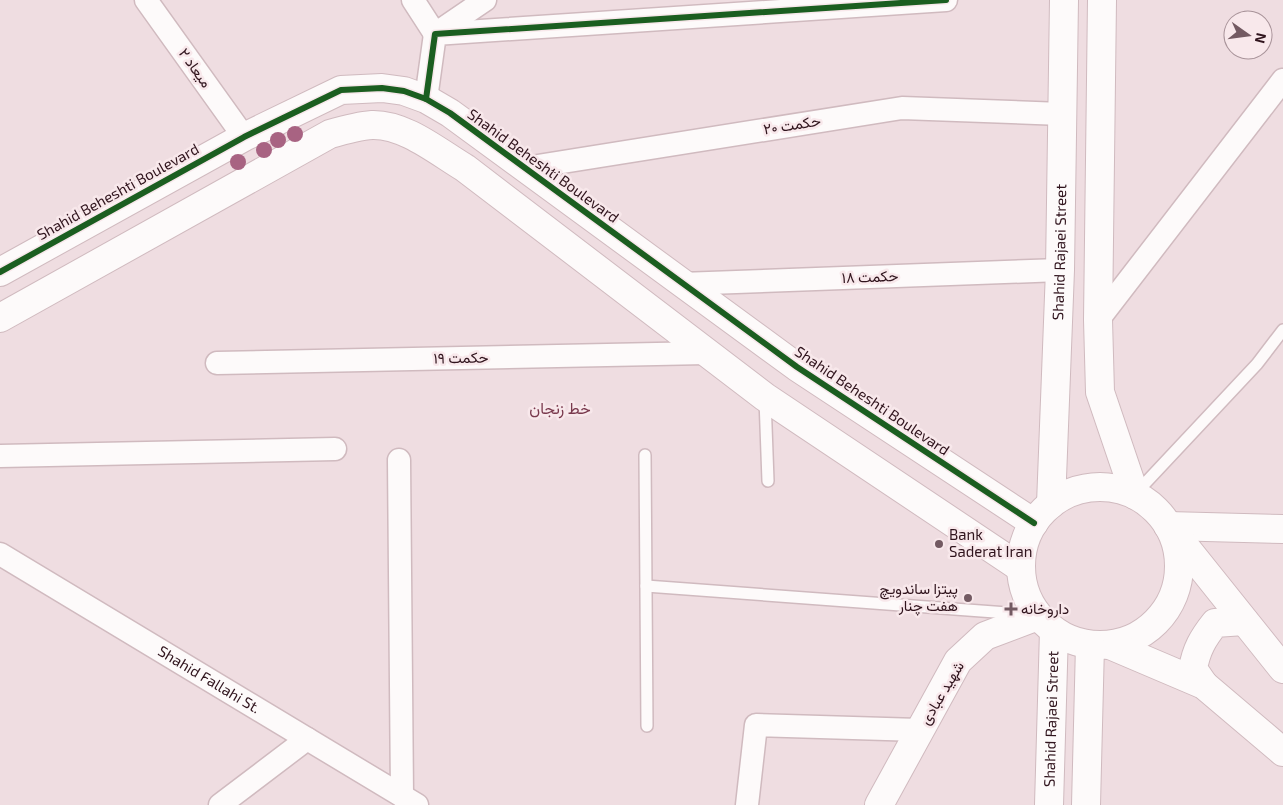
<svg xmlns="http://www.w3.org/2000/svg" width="1283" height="805" font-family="'Exo 2',Vazirmatn,sans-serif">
<rect width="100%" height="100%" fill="#efdde1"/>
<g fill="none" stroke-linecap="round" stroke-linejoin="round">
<defs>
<g id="lane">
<polyline points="765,399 768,481"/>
<polyline points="645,455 647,726"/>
<polyline points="1136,493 1257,364 1283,330"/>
<polyline points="646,586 1021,614"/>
</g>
<g id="street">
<polyline points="146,0 244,137"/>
<polyline points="413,0 435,34 485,0"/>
<polyline points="426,99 435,34 946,0"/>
<polyline points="525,168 902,108 1062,114"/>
<polyline points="681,284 1060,270"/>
<polyline points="1098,320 1283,80"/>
<polyline points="217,363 706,353"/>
<polyline points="0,456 335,449"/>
<polyline points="399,460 402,796"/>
<path id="s1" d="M0,554L417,805"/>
<polyline points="220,805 307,739"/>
<polyline points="747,805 756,725 919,730"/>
</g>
<g id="secondary">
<polyline points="1102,0 1098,320 1100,392 1135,495"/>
<polyline points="0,272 244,137 341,90 382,88 404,91 426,99 450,113 797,367 1034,523"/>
<path d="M0,318L330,134C344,130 358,126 372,125C405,124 438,152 465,168L765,397L1021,568"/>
<circle cx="1100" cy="566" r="79"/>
<path id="s2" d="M1051,504L1060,270L1064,0"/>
<polyline points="1168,526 1283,529"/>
<polyline points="1175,534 1283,669"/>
<polyline points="1110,645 1204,685 1283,752"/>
<path d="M1204,685L1193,669C1196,650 1203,638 1215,623L1244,621"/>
<polyline points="879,805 958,661 985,636 1038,616"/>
<path id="s3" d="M1049,805L1054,631"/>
<polyline points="1086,805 1090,645"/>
</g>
</defs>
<use href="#lane" stroke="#d0babf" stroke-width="14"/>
<use href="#street" stroke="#d0babf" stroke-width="25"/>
<use href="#secondary" stroke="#d0babf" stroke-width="30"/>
<use href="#lane" stroke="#fdfafa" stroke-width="11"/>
<use href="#street" stroke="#fdfafa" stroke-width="22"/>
<use href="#secondary" stroke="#fdfafa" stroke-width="28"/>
<defs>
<g id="cycleway">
<polyline points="426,99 435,34 946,0"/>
<polyline points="0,272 244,137 341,90 382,88 404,91 426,99 450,113 797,367 1034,523"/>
</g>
</defs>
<use href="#cycleway" stroke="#f8e8eb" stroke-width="9"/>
<use href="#cycleway" stroke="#1b5e20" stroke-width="6"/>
</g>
<g fill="#a86382">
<circle cx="295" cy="134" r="8"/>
<circle cx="278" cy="140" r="8"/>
<circle cx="264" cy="150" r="8"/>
<circle cx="238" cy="162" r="8"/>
</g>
<g fill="#735a62" stroke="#f8e8eb" stroke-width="2">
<circle cx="939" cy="544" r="5"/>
<circle cx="968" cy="598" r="5"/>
<path d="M1008.5 601.5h5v5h5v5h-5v5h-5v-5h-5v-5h5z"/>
</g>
<g text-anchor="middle" stroke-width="5" stroke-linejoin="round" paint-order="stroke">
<g font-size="15" fill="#30141d" stroke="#f8e8eb">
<text transform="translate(195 68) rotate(54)" y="5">میعاد ۲</text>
<text transform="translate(792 125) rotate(-9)" y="5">حکمت ۲۰</text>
<text transform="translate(543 166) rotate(36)" y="5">Shahid Beheshti Boulevard</text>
<text transform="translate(118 192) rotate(-29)" y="5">Shahid Beheshti Boulevard</text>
<text dy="5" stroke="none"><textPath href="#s2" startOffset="252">Shahid Rajaei Street</textPath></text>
<text transform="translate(870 277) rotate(-2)" y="5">حکمت ۱۸</text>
<text transform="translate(461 358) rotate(-1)" y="5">حکمت ۱۹</text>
<text transform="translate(872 401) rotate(34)" y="5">Shahid Beheshti Boulevard</text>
<text dy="5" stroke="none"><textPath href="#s1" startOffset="244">Shahid Fallahi St.</textPath></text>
<text transform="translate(942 693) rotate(-59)" y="5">شهید عبادی</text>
<text dy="5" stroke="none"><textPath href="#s3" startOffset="86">Shahid Rajaei Street</textPath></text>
</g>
<g font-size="15" fill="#30141d" stroke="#f8e8eb" text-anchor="start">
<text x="949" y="540">Bank<tspan x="949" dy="17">Saderat Iran</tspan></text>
<text x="958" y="594" text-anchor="end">پیتزا ساندویچ<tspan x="958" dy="17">هفت چنار</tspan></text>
<text x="1021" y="614">داروخانه</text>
</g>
<g font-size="16" fill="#79394d" stroke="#f8e8eb">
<text x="560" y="414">خط زنجان</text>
</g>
</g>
<g transform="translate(1248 35) rotate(104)"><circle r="24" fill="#f8e8eb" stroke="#a89399"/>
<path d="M0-4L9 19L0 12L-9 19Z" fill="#735a62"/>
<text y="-8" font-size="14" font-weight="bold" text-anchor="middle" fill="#30141d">N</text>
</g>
</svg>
